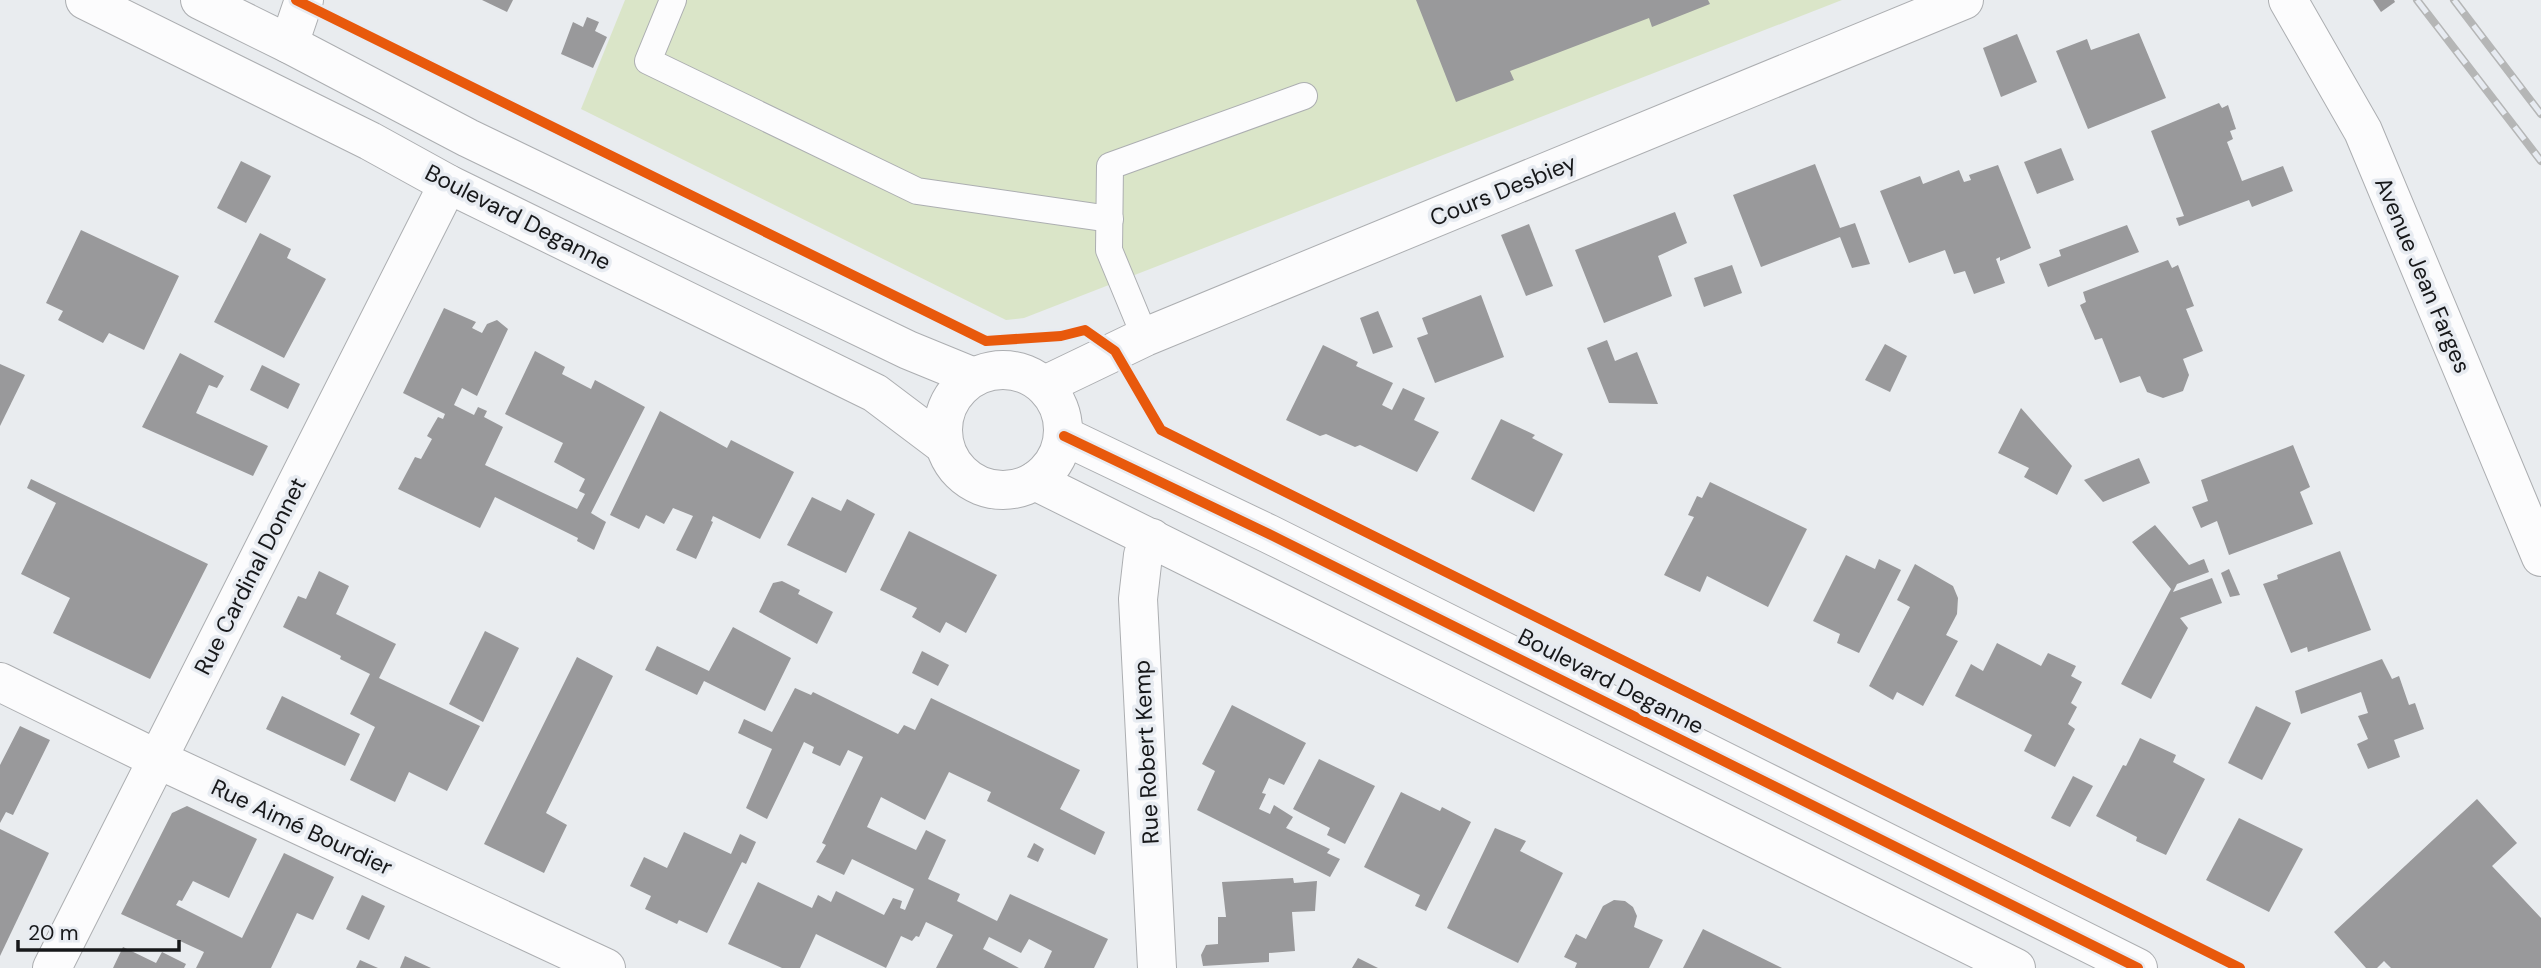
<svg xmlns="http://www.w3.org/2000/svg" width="2541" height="968" font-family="'DM Sans',sans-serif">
<rect width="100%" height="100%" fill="#e9ecef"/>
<polygon fill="#dae5c8" points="625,0 1842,0 1024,318 1006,320 581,109"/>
<g fill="#99999b">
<polygon points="482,0 513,0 507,12"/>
<polygon points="1416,0 1708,0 1710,4 1652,27 1649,18 1510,71 1514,80 1456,102"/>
<polygon points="2373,0 2394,0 2395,2 2381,12"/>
<polygon points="587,17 599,22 595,31 607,37 593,68 561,54 573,22 583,27"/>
<polygon points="2139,33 2166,98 2088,129 2056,51 2087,39 2091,50"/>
<polygon points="2017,34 2037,82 2001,97 1983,48"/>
<polygon points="2219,103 2222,108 2228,105 2236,129 2230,131 2233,139 2227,142 2242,181 2283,166 2293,191 2252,207 2249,200 2179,226 2176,218 2184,216 2151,131"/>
<polygon points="2061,148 2074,180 2037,194 2024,162"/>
<polygon points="241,161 271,176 246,223 217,208"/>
<polygon points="1815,164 1840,228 1855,223 1870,264 1852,268 1840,237 1761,267 1733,195"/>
<polygon points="1998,165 2031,248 2000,261 2000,257 1996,259 2005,283 1974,294 1965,271 1954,274 1945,250 1909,263 1880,191 1920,176 1923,184 1959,170 1964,182 1971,180 1969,175"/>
<polygon points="1675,212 1687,243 1658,256 1672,296 1604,323 1575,250"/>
<polygon points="1529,224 1553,286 1526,296 1501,235"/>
<polygon points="2127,225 2139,252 2048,287 2039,264 2061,256 2059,250"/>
<polygon points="81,230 179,276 144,350 109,333 103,343 58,320 63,311 46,303"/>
<polygon points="260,233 291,249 287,258 326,279 284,358 214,322"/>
<polygon points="2168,260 2172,268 2178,265 2194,306 2186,309 2203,351 2183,359 2189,375 2183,391 2163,398 2147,392 2140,376 2120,383 2102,338 2095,340 2080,305 2086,302 2083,292"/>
<polygon points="1732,265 1742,293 1704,307 1694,278"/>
<polygon points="1481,295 1504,357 1435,383 1417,338 1428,334 1422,318"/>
<polygon points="444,308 476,322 472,328 482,333 487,324 497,320 508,329 477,396 462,388 454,405 474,415 478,407 487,411 484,417 503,427 485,465 539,491 577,509 585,494 579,491 585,479 554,462 563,443 505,414 535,351 565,367 562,374 591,389 595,380 645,407 591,513 606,522 594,550 577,541 578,538 495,497 480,528 398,489 415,457 421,459 432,439 427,436 438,417 443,419 445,414 403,393"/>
<polygon points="1378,311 1393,347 1373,354 1360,318"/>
<polygon points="1607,340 1615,361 1637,352 1658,404 1609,403 1587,348"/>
<polygon points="1885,344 1907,356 1890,392 1865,380"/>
<polygon points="1323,345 1358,362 1356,366 1393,383 1382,405 1392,410 1403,388 1425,398 1414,420 1439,432 1417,472 1360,445 1355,447 1326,434 1320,436 1286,420"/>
<polygon points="180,353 224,376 217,388 209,385 196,413 268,446 253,476 142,427"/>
<polygon points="0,364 25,375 0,426"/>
<polygon points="262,365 300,384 288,409 250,390"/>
<polygon points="2021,408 2072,466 2057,495 2024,477 2029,468 1998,453"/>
<polygon points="660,411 727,448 731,440 794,472 760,539 713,516 711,521 713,522 696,559 676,550 693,516 673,508 664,524 646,515 639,529 610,515"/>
<polygon points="1501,419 1535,435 1532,438 1563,454 1534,512 1471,479"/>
<polygon points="2293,445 2310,487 2300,492 2313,524 2229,555 2217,521 2201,528 2192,507 2208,501 2201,480"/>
<polygon points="2139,458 2150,483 2103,502 2084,480"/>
<polygon points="31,479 208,564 150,679 53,633 70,598 21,574 56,503 27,488"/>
<polygon points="1710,482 1807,529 1768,607 1707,576 1700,592 1664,575 1694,517 1688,515 1697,496 1702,498"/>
<polygon points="812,497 841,511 847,499 875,514 846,573 787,545"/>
<polygon points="2155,525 2189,565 2204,559 2209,572 2177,584 2173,592 2212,578 2222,603 2180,618 2188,628 2151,699 2121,684 2171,589 2132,542"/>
<polygon points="909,531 997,575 966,633 946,622 940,633 912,617 917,608 880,590"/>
<polygon points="2340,551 2371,630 2308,652 2307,647 2291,653 2263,584 2278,579 2277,575"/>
<polygon points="1846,555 1875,569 1879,559 1901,570 1859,653 1837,643 1840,634 1813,621"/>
<polygon points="1915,564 1953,586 1958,598 1957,614 1946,635 1958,641 1923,706 1897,692 1893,700 1869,686 1910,607 1897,600"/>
<polygon points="2229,569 2240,595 2230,597 2221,573"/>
<polygon points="319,571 349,586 336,614 396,644 379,678 480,726 447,791 409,772 395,802 350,780 375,727 350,714 370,674 340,659 341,656 283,627 298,596 306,599"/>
<polygon points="782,581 800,590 798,594 833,612 817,644 759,612 773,583"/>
<polygon points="733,627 791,658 765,711 704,681 697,695 645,670 657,646 709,671"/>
<polygon points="485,631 519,648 483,722 449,704"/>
<polygon points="1997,643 2041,666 2048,653 2076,666 2071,676 2082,682 2071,703 2077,707 2068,724 2075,729 2055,767 2024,751 2032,735 1955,696 1971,664 1983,671"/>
<polygon points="922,651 949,665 938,686 912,673"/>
<polygon points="577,657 613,676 546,813 567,825 544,873 484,844"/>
<polygon points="2382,659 2392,679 2399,676 2409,705 2415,703 2424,729 2394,740 2400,757 2368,769 2357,744 2368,739 2358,716 2368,713 2361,692 2301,714 2295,691"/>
<polygon points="795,688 811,695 813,692 898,734 904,725 915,730 931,698 1080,770 1060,809 1105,832 1095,855 987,801 991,792 949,772 925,820 881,797 867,827 916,850 926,830 946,840 928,879 960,894 957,901 997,921 1010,894 1108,939 1094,968 1044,968 1052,951 1029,939 1021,953 989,937 983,949 1019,968 936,968 953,935 926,922 919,937 916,936 912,941 901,936 886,968 816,934 800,968 782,968 728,944 758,882 812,908 818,895 831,902 836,891 884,915 893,898 902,901 900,908 905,910 914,889 852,859 844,875 816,862 826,845 822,843 863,757 848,750 840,766 812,753 814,747 804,742 767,819 746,808 772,749 738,733 744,719 772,732"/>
<polygon points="282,696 360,734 345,766 266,729"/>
<polygon points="1232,705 1306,743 1284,785 1269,778 1262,793 1266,794 1259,809 1270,814 1274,805 1293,817 1286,828 1330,849 1327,853 1340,859 1330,877 1197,810 1215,771 1202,764"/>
<polygon points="2256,706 2291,723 2262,780 2228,763"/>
<polygon points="20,726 50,740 13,815 6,812 0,823 0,765"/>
<polygon points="2140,738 2176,755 2173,762 2205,779 2166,855 2136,841 2137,837 2096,816 2123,765 2126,766"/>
<polygon points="1319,759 1375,786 1345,844 1327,835 1330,828 1293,809"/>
<polygon points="2073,776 2093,786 2070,827 2051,818"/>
<polygon points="1401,792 1440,811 1442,807 1471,822 1426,911 1415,906 1420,895 1364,867"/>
<polygon points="2477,799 2517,843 2492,866 2541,918 2541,968 2391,968 2384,961 2377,968 2366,968 2334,932"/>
<polygon points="187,806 257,839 229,898 193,881 182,901 179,900 176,905 242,938 284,853 334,877 313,920 297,913 271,968 196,968 204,952 121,914 172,813"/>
<polygon points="2239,818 2303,849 2269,912 2206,880"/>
<polygon points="1495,828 1526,841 1520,851 1563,873 1518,963 1447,928"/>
<polygon points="0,829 49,853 0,956"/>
<polygon points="684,832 731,854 740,834 756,842 746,864 742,862 707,933 679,920 677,924 645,909 651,896 630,886 644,857 667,868"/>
<polygon points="1034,843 1044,849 1038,862 1027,857"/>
<polygon points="1293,878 1294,883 1317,881 1315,911 1292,912 1295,951 1269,953 1269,962 1203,966 1201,955 1206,945 1218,944 1218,917 1226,917 1222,882"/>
<polygon points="362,895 385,906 369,940 346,929"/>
<polygon points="1614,900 1625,901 1633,907 1637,916 1634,927 1663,940 1649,968 1575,968 1577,963 1564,957 1576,934 1586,939 1603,906"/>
<polygon points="1703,929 1782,968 1683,968"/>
<polygon points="123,947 156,963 162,952 186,964 184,968 113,968"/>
<polygon points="405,956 431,968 400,968"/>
<polygon points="1358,958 1378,968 1352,968"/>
<polygon points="360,960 378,968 356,968"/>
</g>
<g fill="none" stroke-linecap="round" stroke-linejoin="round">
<defs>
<g id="service">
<polyline points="673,0 648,61 917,191 1110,219"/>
<polyline points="1145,337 1109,250 1110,166 1304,96"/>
</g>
<g id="minor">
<polyline points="289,44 304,0"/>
<polyline points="1152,538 1143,555 1138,599 1157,968"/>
<polyline points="0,682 157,759 606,968"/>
<polyline points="52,968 448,184"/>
</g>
<g id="tertiary">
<polyline points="85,0 370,141 448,184 875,393 944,445"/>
<polyline points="200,0 289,44 468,138 908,350 974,377"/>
<circle cx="1003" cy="430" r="60"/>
<polyline points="1045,385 1145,337 1964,0"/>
<polyline points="1064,436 1269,534 2138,968"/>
<polyline points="1035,481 2016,968"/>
</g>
<polyline id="primary" points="2288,0 2363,131 2541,557"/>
</defs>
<use href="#service" stroke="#acaeb1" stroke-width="28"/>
<use href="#minor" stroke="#acaeb1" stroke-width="40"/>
<use href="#tertiary" stroke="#acaeb1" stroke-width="40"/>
<use href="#primary" stroke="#acaeb1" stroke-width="40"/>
<use href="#service" stroke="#fcfcfd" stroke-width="26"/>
<use href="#minor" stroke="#fcfcfd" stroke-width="38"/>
<use href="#tertiary" stroke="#fcfcfd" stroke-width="38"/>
<use href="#primary" stroke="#fcfcfd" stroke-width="38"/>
<defs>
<g id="rail">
<polyline points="2417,0 2541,161"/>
<polyline points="2454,0 2541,114"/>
</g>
</defs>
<use href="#rail" stroke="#b5b6b6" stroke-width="8"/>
<use href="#rail" stroke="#e7ebf1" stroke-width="5" stroke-dasharray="16" stroke-linecap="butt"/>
<defs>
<g id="cycleway">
<polyline points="296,0 986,341 1061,336 1085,330 1115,351 1161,430 2240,968"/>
<polyline points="1064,436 1269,534 2138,968"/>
</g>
</defs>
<use href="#cycleway" stroke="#e7ebf1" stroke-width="15"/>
<use href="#cycleway" stroke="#e8590c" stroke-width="10"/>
</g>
<g text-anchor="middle" stroke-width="7" stroke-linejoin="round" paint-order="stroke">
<g font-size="23" fill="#17181a" stroke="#e7ebf1">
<text transform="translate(1503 190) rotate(-22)" y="8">Cours Desbiey</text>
<text transform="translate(518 217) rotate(27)" y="8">Boulevard Deganne</text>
<text transform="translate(2423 275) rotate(67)" y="8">Avenue Jean Farges</text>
<text transform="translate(250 576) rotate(-63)" y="8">Rue Cardinal Donnet</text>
<text transform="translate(1611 681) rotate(27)" y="8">Boulevard Deganne</text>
<text transform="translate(1146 752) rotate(-93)" y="8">Rue Robert Kemp</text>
<text transform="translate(302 827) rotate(25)" y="8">Rue Aimé Bourdier</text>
</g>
</g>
<path d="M18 940v10h161v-10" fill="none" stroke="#17181a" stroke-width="3.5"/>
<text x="28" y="940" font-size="21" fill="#17181a" stroke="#e7ebf1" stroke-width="5" paint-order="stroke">20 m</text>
</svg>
